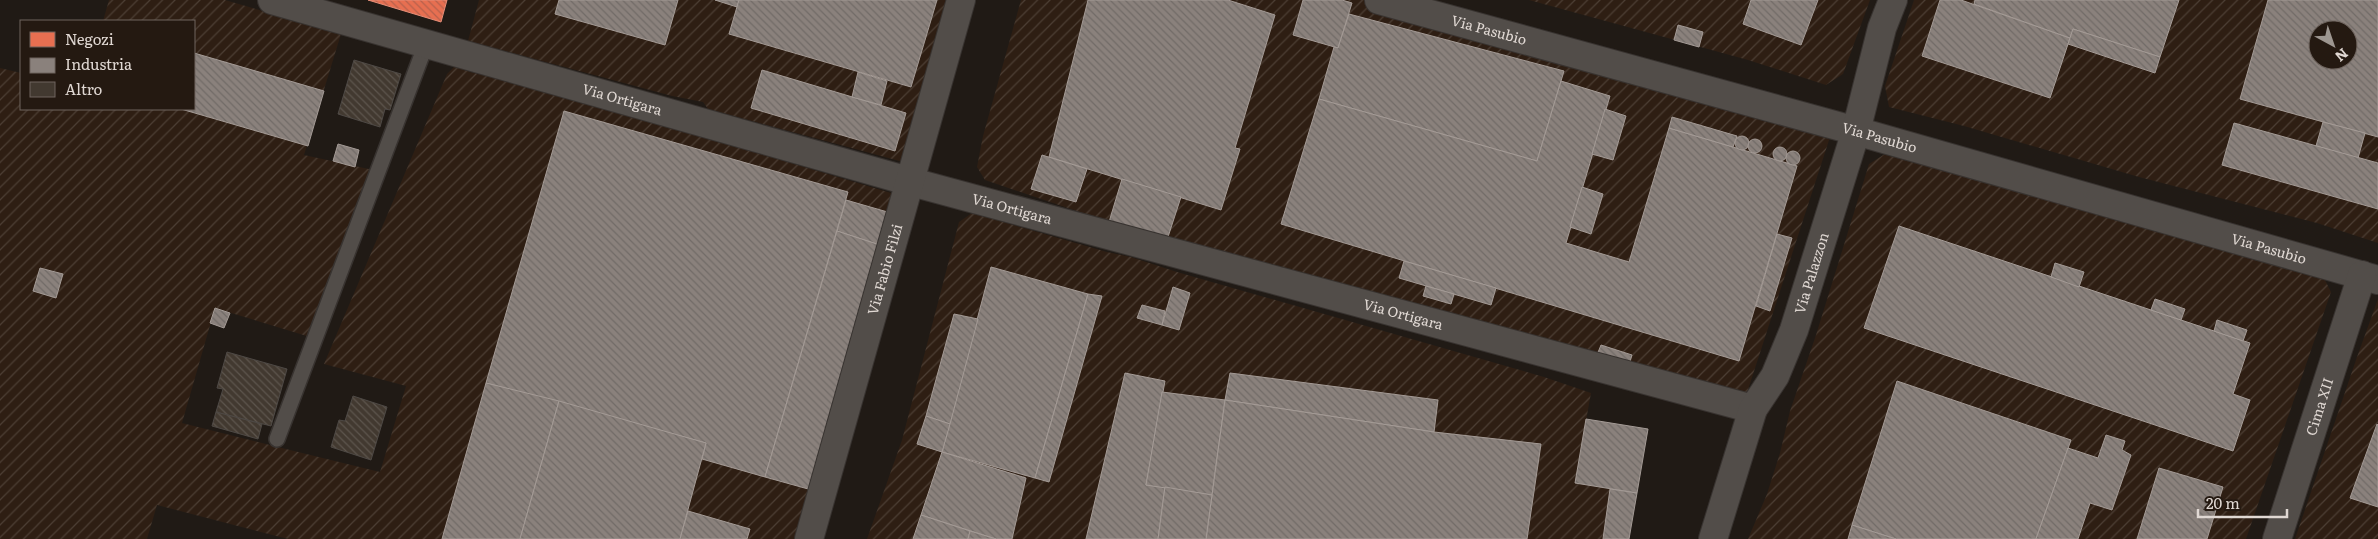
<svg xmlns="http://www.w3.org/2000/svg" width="2378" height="539" font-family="Literata,serif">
<defs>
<pattern id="industrial-furrows" width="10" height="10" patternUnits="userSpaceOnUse" patternTransform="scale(1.25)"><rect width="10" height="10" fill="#2e1e13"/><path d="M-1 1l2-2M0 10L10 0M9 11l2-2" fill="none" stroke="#4c3e34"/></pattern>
<pattern id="shops-back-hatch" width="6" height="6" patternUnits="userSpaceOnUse" patternTransform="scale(1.25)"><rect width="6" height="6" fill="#e76f51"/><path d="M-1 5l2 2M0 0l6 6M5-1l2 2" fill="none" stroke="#b6614c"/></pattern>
<pattern id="industry-back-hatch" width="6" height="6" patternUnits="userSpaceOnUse" patternTransform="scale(1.25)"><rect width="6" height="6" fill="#8a817c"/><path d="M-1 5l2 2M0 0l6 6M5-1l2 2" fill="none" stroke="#716b67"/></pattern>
<pattern id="building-back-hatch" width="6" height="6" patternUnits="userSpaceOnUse" patternTransform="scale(1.25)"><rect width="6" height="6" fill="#423930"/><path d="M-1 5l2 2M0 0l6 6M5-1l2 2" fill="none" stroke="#5d554d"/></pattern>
</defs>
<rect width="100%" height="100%" fill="#201a15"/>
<g fill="url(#industrial-furrows)" fill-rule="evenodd">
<polygon points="109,0 225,0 341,34 304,155 378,171 310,337 215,308 182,423 290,450 380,472 406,386 324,364 447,74 455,66 470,72 531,85 911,199 812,539 288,539 157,505 147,539 0,539 0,68 21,73 21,109 194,109 194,21 103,21"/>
<polygon points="479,0 975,0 958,60 918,166 708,109 703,102 672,96 468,41"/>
<polygon points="1021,0 1372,0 1832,131 1744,402 1109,222 985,180 977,167 983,136"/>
<polygon points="1529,0 1870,0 1843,74 1826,85 1748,60"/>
<path d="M1914,0H2378V243L2317,223L2139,177L1964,126L1889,107L1885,86ZM2318,30H2348V60H2318Z"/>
<polygon points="1888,152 2153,228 2325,280 2331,292 2246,539 1748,539 1767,494 1780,453 1790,411 1816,335 1869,164"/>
<polygon points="972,213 1107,252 1131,257 1177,272 1544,377 1591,393 1575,482 1610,489 1603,539 867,539 902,440 959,222"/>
<polygon points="2378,299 2378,539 2295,539 2357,357"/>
</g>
<polygon fill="url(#shops-back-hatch)" stroke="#e58e78" points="368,0 447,0 441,22"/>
<g fill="url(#industry-back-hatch)" stroke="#a49b96" fill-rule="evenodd">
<polygon points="559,0 678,0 665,45 555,14"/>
<polygon points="715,0 739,0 737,7"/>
<polygon points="739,0 937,0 911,87 729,34"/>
<polygon points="1088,0 1228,0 1275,15 1235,148 1240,149 1221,210 1049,157"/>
<polygon points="1303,0 1342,0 1352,3 1338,48 1293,35"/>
<polygon points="1751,0 1818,0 1801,45 1743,24"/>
<polygon points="1940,0 1961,0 2070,38 2050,98 1922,56"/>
<polygon points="1975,0 2179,0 2160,57 2073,29 2070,38 1974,4"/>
<path d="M2268,0H2378V137L2240,99ZM2318,30H2348V60H2318Z"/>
<polygon points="1349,14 1564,71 1537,161 1319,99 1334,47 1338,48"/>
<polygon points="1678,25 1703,32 1699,47 1674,40"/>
<polygon points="2073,29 2160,57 2155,73 2068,44"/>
<polygon points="194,53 324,91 308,146 181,109 194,109"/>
<polygon points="762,70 906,113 895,151 751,108"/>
<polygon points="858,72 887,81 881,105 852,97"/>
<polygon points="1561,81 1610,96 1566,243 1629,262 1669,128 1797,166 1739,361 1281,224 1319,99 1537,161"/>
<polygon points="1605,109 1626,116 1613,160 1592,154"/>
<polygon points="564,111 848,192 765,477 702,459 706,443 486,383"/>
<polygon points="1672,117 1737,136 1733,147 1669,128"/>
<polygon points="2323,122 2365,133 2358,158 2316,146"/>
<polygon points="2234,123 2378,163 2378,209 2222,165"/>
<circle cx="1742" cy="143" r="7"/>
<circle cx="1755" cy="146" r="7"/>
<polygon points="338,144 359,150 355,167 333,161"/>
<circle cx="1780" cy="154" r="7"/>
<circle cx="1793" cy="158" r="7"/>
<polygon points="1042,155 1087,169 1076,202 1031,189"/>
<polygon points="1122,179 1181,197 1167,240 1109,222"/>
<polygon points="1582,187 1603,194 1591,234 1570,227"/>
<polygon points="846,200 898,215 889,248 837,231"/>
<polygon points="1899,226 2250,343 2233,394 2250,400 2233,451 1864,328"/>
<polygon points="837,231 889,248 819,492 765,477"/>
<polygon points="1777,234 1792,238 1770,311 1756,306"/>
<polygon points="1404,261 1496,288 1491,305 1399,278"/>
<polygon points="2055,263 2084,272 2079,287 2051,277"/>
<polygon points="991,267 1088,294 1035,478 942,452"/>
<polygon points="40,268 63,274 56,298 33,291"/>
<polygon points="1426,286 1454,294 1451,304 1423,296"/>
<polygon points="1173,287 1190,293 1179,330 1162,325"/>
<polygon points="1088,294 1102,296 1049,482 1035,478"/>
<polygon points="2155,299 2185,309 2181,320 2151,310"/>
<polygon points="1142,305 1165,311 1162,325 1137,318"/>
<polygon points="215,308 230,313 224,328 210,323"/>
<polygon points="954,314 978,319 950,424 926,416"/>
<polygon points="2217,320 2247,330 2243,341 2214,331"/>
<polygon points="1601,345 1632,355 1629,365 1597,355"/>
<polygon points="1125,373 1165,381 1146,485 1165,487 1158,539 1086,539"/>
<polygon points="1230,373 1438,400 1434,432 1225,400"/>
<polygon points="1897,381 2071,440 2036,539 1896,539 1852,525"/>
<polygon points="486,383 559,401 520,539 442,539"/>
<polygon points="1162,392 1225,400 1212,495 1146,485"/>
<polygon points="1225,400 1434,432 1541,444 1527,539 1206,539"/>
<polygon points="559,401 706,443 680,539 520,539"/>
<polygon points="926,416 950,424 942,452 917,444"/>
<polygon points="1586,419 1648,429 1637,493 1575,483"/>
<polygon points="2377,424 2378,425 2378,507 2350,498"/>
<polygon points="2106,435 2125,441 2122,450 2131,455 2112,510 2090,503 2078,539 2036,539 2068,448 2098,458"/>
<polygon points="942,452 1026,478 1012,539 996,539 921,515"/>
<polygon points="2159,468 2223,487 2207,539 2137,539"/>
<polygon points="1165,487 1212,495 1206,539 1158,539"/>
<polygon points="1610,489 1637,493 1629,539 1603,539"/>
<polygon points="688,511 750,529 747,539 680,539"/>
<polygon points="921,515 970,531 968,539 913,539"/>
<polygon points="1852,525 1896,539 1848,539"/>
<polygon points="970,531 996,539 968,539"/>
</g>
<g fill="url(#building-back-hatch)" stroke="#4e4945">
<polygon points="354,60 401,74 390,110 385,109 380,127 338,114"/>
<polygon points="227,352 287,369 271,426 216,412 223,389 217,388"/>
<polygon points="353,396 387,407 371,460 331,447 339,420 345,421"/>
<polygon points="216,412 262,424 258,439 212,426"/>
</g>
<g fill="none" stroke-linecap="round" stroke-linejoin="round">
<defs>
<polyline id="service" points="277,439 426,44"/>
<g id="minor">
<path id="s1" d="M272,0L908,181L1753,409"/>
<path id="s2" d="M1379,0L1856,131L2378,280"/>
<path id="s3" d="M809,539L961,0"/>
<path id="s4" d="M1713,539L1753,409L1775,376L1794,330L1856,131L1882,28L1893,0"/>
<path id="s5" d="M2277,539L2362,275"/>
</g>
</defs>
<use href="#service" stroke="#383330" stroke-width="18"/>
<use href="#minor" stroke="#383330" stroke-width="30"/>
<use href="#service" stroke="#524d49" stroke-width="15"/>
<use href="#minor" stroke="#524d49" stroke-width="28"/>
</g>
<g text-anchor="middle" stroke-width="5" stroke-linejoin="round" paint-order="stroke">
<g font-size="14" fill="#e0d8d3" stroke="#241911">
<text dy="5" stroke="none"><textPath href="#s2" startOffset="114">Via Pasubio</textPath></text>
<text dy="5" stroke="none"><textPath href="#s1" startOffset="364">Via Ortigara</textPath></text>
<text dy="5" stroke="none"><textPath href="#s2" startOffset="519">Via Pasubio</textPath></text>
<text dy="5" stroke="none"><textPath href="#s1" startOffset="769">Via Ortigara</textPath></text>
<text dy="5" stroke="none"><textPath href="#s2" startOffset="924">Via Pasubio</textPath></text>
<text dy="5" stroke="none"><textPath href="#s3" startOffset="280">Via Fabio Filzi</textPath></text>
<text dy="5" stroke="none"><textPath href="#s4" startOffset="285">Via Palazzon</textPath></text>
<text dy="5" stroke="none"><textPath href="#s1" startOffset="1174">Via Ortigara</textPath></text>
<text dy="5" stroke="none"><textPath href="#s5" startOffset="139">Cima XII</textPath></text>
</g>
</g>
<rect x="20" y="20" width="175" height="90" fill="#241911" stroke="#6f655f"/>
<rect x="30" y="32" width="25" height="15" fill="#e76f51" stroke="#6f655f"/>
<text x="65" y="45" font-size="15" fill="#e0d8d3">Negozi</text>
<rect x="30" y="58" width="25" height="15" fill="#8a817c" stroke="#6f655f"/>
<text x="65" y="70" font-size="15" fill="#e0d8d3">Industria</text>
<rect x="30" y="82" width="25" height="15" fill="#423930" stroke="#6f655f"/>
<text x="65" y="95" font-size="15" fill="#e0d8d3">Altro</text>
<g transform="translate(2333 45) rotate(140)"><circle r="24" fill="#241911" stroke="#6f655f"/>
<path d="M0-4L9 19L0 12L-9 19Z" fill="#9d9690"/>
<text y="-8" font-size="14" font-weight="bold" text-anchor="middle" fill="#e0d8d3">N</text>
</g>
<path d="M2198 509v8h89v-8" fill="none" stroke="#e0d8d3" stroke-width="2.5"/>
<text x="2206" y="509" font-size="15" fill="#e0d8d3" stroke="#241911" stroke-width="4" paint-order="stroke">20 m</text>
</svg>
